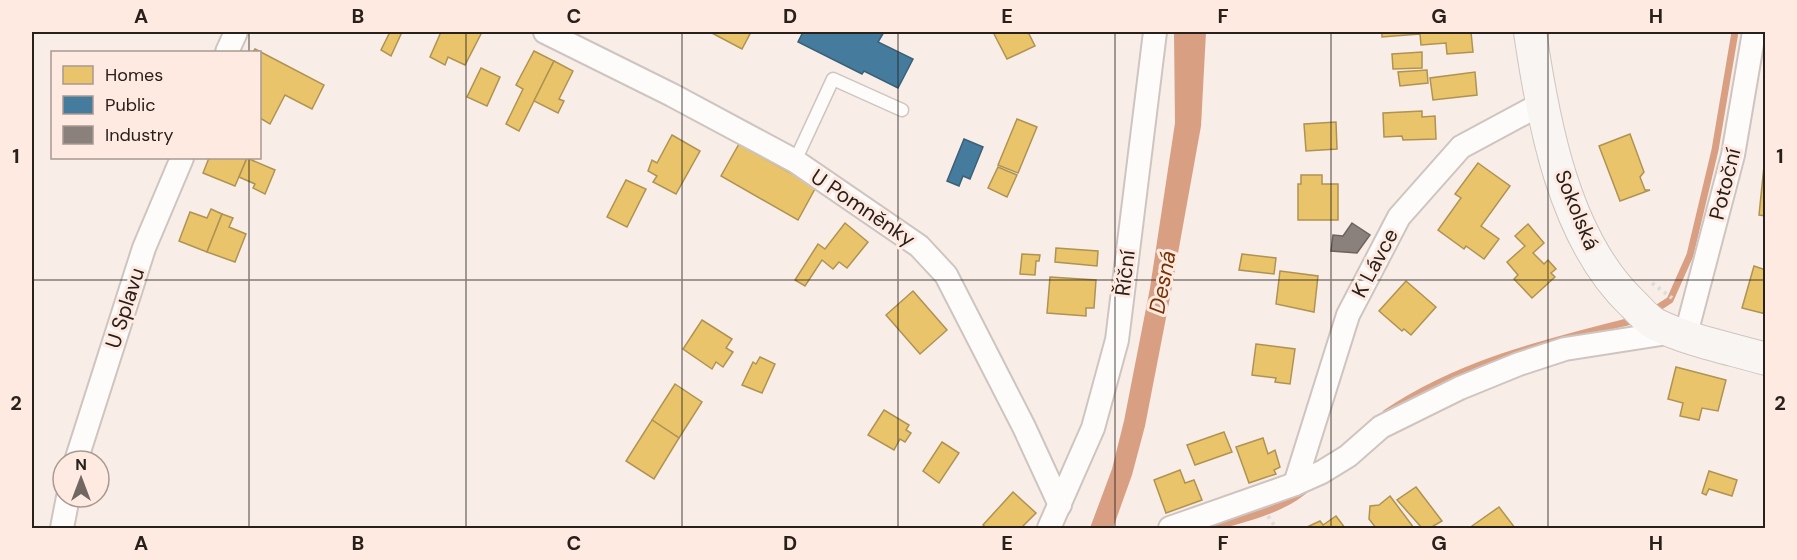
<svg xmlns="http://www.w3.org/2000/svg" width="1797" height="560" font-family="'DM Sans',sans-serif">
<rect width="100%" height="100%" fill="#f8ede7"/>
<polygon fill="#d89f83" points="1174,32 1206,32 1201,126 1171,292 1145,426 1132,475 1113,528 1090,528 1112,469 1124,421 1150,288 1175,123"/>
<g fill="#e9c46a" stroke="#af9352" stroke-width="1.5">
<polygon points="390,32 402,32 391,56 381,50"/>
<polygon points="441,32 482,32 465,65 448,57 445,65 430,57"/>
<polygon points="710,32 751,32 742,49"/>
<polygon points="993,32 1028,32 1035,46 1007,59"/>
<polygon points="1382,32 1471,32 1473,52 1447,54 1446,43 1421,45 1420,34 1382,37"/>
<polygon points="255,49 324,85 312,109 285,95 270,124 260,118 260,52 253,52"/>
<polygon points="534,51 554,61 519,131 506,124 523,89 516,85"/>
<polygon points="1422,52 1422,68 1393,69 1392,54"/>
<polygon points="554,61 573,71 559,99 564,101 558,113 534,101"/>
<polygon points="481,68 500,77 487,106 467,97"/>
<polygon points="1427,70 1428,83 1400,86 1398,72"/>
<polygon points="1475,72 1477,95 1433,100 1430,78"/>
<polygon points="1422,111 1422,117 1435,116 1436,139 1403,140 1402,136 1384,137 1383,113"/>
<polygon points="1017,119 1037,127 1018,173 998,165"/>
<polygon points="1336,122 1337,149 1306,151 1304,124"/>
<polygon points="1630,134 1644,172 1640,177 1645,190 1650,190 1620,201 1599,146"/>
<polygon points="672,135 700,151 676,194 653,182 657,176 648,171 652,160 657,163"/>
<polygon points="739,144 816,187 798,220 721,176"/>
<polygon points="209,158 247,158 235,186 203,173"/>
<polygon points="247,158 275,170 265,194 253,188 255,184 239,177"/>
<polygon points="1478,163 1510,186 1481,226 1499,239 1484,259 1466,246 1464,249 1438,230 1461,198 1455,194"/>
<polygon points="1764,166 1766,166 1766,216 1759,215"/>
<polygon points="998,167 1017,175 1007,197 988,188"/>
<polygon points="1301,175 1322,175 1322,184 1338,184 1338,220 1298,220 1298,184 1301,184"/>
<polygon points="626,180 646,189 627,227 607,217"/>
<polygon points="211,209 222,214 207,252 179,241 190,212 207,218"/>
<polygon points="222,214 233,218 229,227 246,234 235,262 207,252"/>
<polygon points="845,223 868,242 847,268 839,262 833,269 822,260 805,286 795,280 818,244 825,249"/>
<polygon points="1528,224 1544,243 1533,253 1544,264 1548,260 1556,269 1551,273 1555,277 1532,298 1514,279 1518,275 1507,262 1525,246 1515,236"/>
<polygon points="1056,248 1098,251 1097,266 1055,262"/>
<polygon points="1022,254 1040,255 1039,261 1036,261 1035,275 1020,274"/>
<polygon points="1242,254 1276,258 1274,274 1239,270"/>
<polygon points="1754,266 1766,270 1766,314 1742,308"/>
<polygon points="1280,271 1318,276 1314,312 1276,304"/>
<polygon points="1050,277 1096,280 1094,308 1086,308 1086,316 1047,313"/>
<polygon points="1406,281 1436,307 1411,335 1404,329 1402,331 1379,311"/>
<polygon points="913,291 947,330 920,354 886,315"/>
<polygon points="702,320 732,339 726,348 733,352 723,367 716,362 712,369 683,349"/>
<polygon points="1256,344 1295,349 1290,384 1275,382 1276,378 1252,375"/>
<polygon points="760,357 775,364 762,393 742,385 753,362 756,364"/>
<polygon points="1676,367 1726,380 1718,411 1702,408 1699,420 1680,416 1683,403 1668,399"/>
<polygon points="675,384 702,402 679,438 652,420"/>
<polygon points="884,410 909,425 906,430 911,433 905,442 900,439 894,450 868,435"/>
<polygon points="652,420 679,438 654,479 626,461"/>
<polygon points="1224,432 1232,452 1195,465 1187,445"/>
<polygon points="1263,438 1268,454 1275,450 1280,467 1274,470 1276,474 1249,483 1236,447"/>
<polygon points="942,442 959,453 939,483 923,471"/>
<polygon points="1180,470 1185,483 1194,480 1202,500 1166,513 1154,480"/>
<polygon points="1709,471 1737,480 1732,496 1709,489 1706,495 1702,493"/>
<polygon points="1416,487 1442,521 1430,528 1422,528 1397,500"/>
<polygon points="1013,492 1036,513 1021,528 987,528 983,525"/>
<polygon points="1390,496 1414,528 1376,528 1369,519 1370,506 1379,505"/>
<polygon points="1499,507 1515,528 1474,528 1472,526"/>
<polygon points="1336,516 1345,528 1305,528 1320,521 1323,525"/>
</g>
<g fill="#457b9d" stroke="#3c6076" stroke-width="1.5">
<polygon points="803,32 884,32 878,42 913,59 898,88 864,71 862,74 798,42"/>
<polygon points="964,139 983,147 970,179 963,176 959,186 947,181"/>
</g>
<polygon fill="#8a817c" stroke="#6d645f" stroke-width="1.5" points="1352,223 1370,235 1357,253 1331,251 1333,235 1343,236"/>
<g fill="none" stroke-linecap="round" stroke-linejoin="round">
<g stroke="#d89f83" stroke-width="7">
<polyline points="1653,311 1670,300 1690,255 1715,150 1735,32"/>
<path d="M1386,413C1461,362 1548,342 1635,320"/>
<path d="M1211,528C1241,520 1287,509 1309,486"/>
</g>
<defs>
<polyline id="lane" points="795,161 833,79 902,110"/>
<g id="street">
<polyline points="545,32 672,95 795,161 919,246 946,275 1024,427 1060,505"/>
<polyline points="227,52 236,32"/>
<polyline points="1686,334 1733,155 1754,32"/>
<polyline points="76,461 144,248 182,158"/>
<polyline points="1295,484 1348,315 1399,217 1461,147 1541,104"/>
<polyline points="62,528 68,497"/>
<polyline points="1049,528 1093,428 1117,340 1155,32"/>
<polyline points="1170,528 1295,484 1322,472 1348,456 1381,427 1460,388 1519,364 1565,349 1674,332"/>
</g>
<path id="secondary" d="M1530,32C1543,121 1564,239 1633,304C1640,311 1648,321 1657,325C1687,340 1732,349 1766,359"/>
</defs>
<use href="#lane" stroke="#cfc5c0" stroke-width="15"/>
<use href="#street" stroke="#cfc5c0" stroke-width="26"/>
<use href="#secondary" stroke="#cfc5c0" stroke-width="34"/>
<g stroke="#dfdcda" stroke-width="4" stroke-dasharray="3 4.5" stroke-linecap="butt">
<polyline points="1652,283 1672,298"/>
<polyline points="1268,516 1276,528"/>
</g>
<use href="#lane" stroke="#fefcfb" stroke-width="12"/>
<use href="#street" stroke="#fefcfb" stroke-width="22"/>
<use href="#secondary" stroke="#f9f5f2" stroke-width="32"/>
</g>
<path fill="none" stroke="#28201b" stroke-width="1.5" stroke-opacity="0.55" d="M249,32V52M466,32V528M682,32V528M898,32V528M1115,32V528M1331,32V528M1548,32V528M249,158V528M32,280H1766"/>
<g text-anchor="middle" stroke-width="6" stroke-linejoin="round" paint-order="stroke">
<g font-size="21" fill="#28201b" stroke="#feeae1">
<text transform="translate(1725 184) rotate(-76)" y="7">Potoční</text>
<text transform="translate(863 208) rotate(34)" y="7">U Pomněnky</text>
<text transform="translate(1577 210) rotate(68)" y="7">Sokolská</text>
<text transform="translate(1375 263) rotate(-62)" y="7">K Lávce</text>
<text transform="translate(1125 273) rotate(-83)" y="7">Říční</text>
<text transform="translate(125 308) rotate(-72)" y="7">U Splavu</text>
</g>
<g font-size="22" font-style="italic" fill="#783102" stroke="#feeae1">
<text transform="translate(1162 282) rotate(-79)" y="8">Desná</text>
</g>
</g>
<rect width="1797" height="560" fill="none" stroke="#feeae1" stroke-width="66"/>
<rect x="51" y="51" width="210" height="108" fill="#feeae1" stroke="#a89992" stroke-width="1.5"/>
<rect x="63" y="66" width="30" height="18" fill="#e9c46a" stroke="#a89992" stroke-width="1.5"/>
<text x="105" y="81" font-size="18" fill="#28201b">Homes</text>
<rect x="63" y="96" width="30" height="18" fill="#457b9d" stroke="#a89992" stroke-width="1.5"/>
<text x="105" y="111" font-size="18" fill="#28201b">Public</text>
<rect x="63" y="126" width="30" height="18" fill="#8a817c" stroke="#a89992" stroke-width="1.5"/>
<text x="105" y="141" font-size="18" fill="#28201b">Industry</text>
<g transform="translate(81 479)"><circle r="28" fill="#feeae1" stroke="#a89992" stroke-width="1.5"/>
<path d="M0-4.5L10 22L0 15L-10 22Z" fill="#716862"/>
<text y="-9" font-size="16" font-weight="bold" text-anchor="middle" fill="#28201b">N</text>
</g>
<rect x="33" y="33" width="1731" height="494" fill="none" stroke="#28201b" stroke-width="2"/>
<g font-size="20" text-anchor="middle" font-weight="bold" fill="#28201b">
<text x="141" y="23">A</text>
<text x="358" y="23">B</text>
<text x="574" y="23">C</text>
<text x="790" y="23">D</text>
<text x="1007" y="23">E</text>
<text x="1223" y="23">F</text>
<text x="1439" y="23">G</text>
<text x="1656" y="23">H</text>
<text x="16" y="163">1</text>
<text x="1780" y="163">1</text>
<text x="16" y="410">2</text>
<text x="1780" y="410">2</text>
<text x="141" y="550">A</text>
<text x="358" y="550">B</text>
<text x="574" y="550">C</text>
<text x="790" y="550">D</text>
<text x="1007" y="550">E</text>
<text x="1223" y="550">F</text>
<text x="1439" y="550">G</text>
<text x="1656" y="550">H</text>
</g>
</svg>
